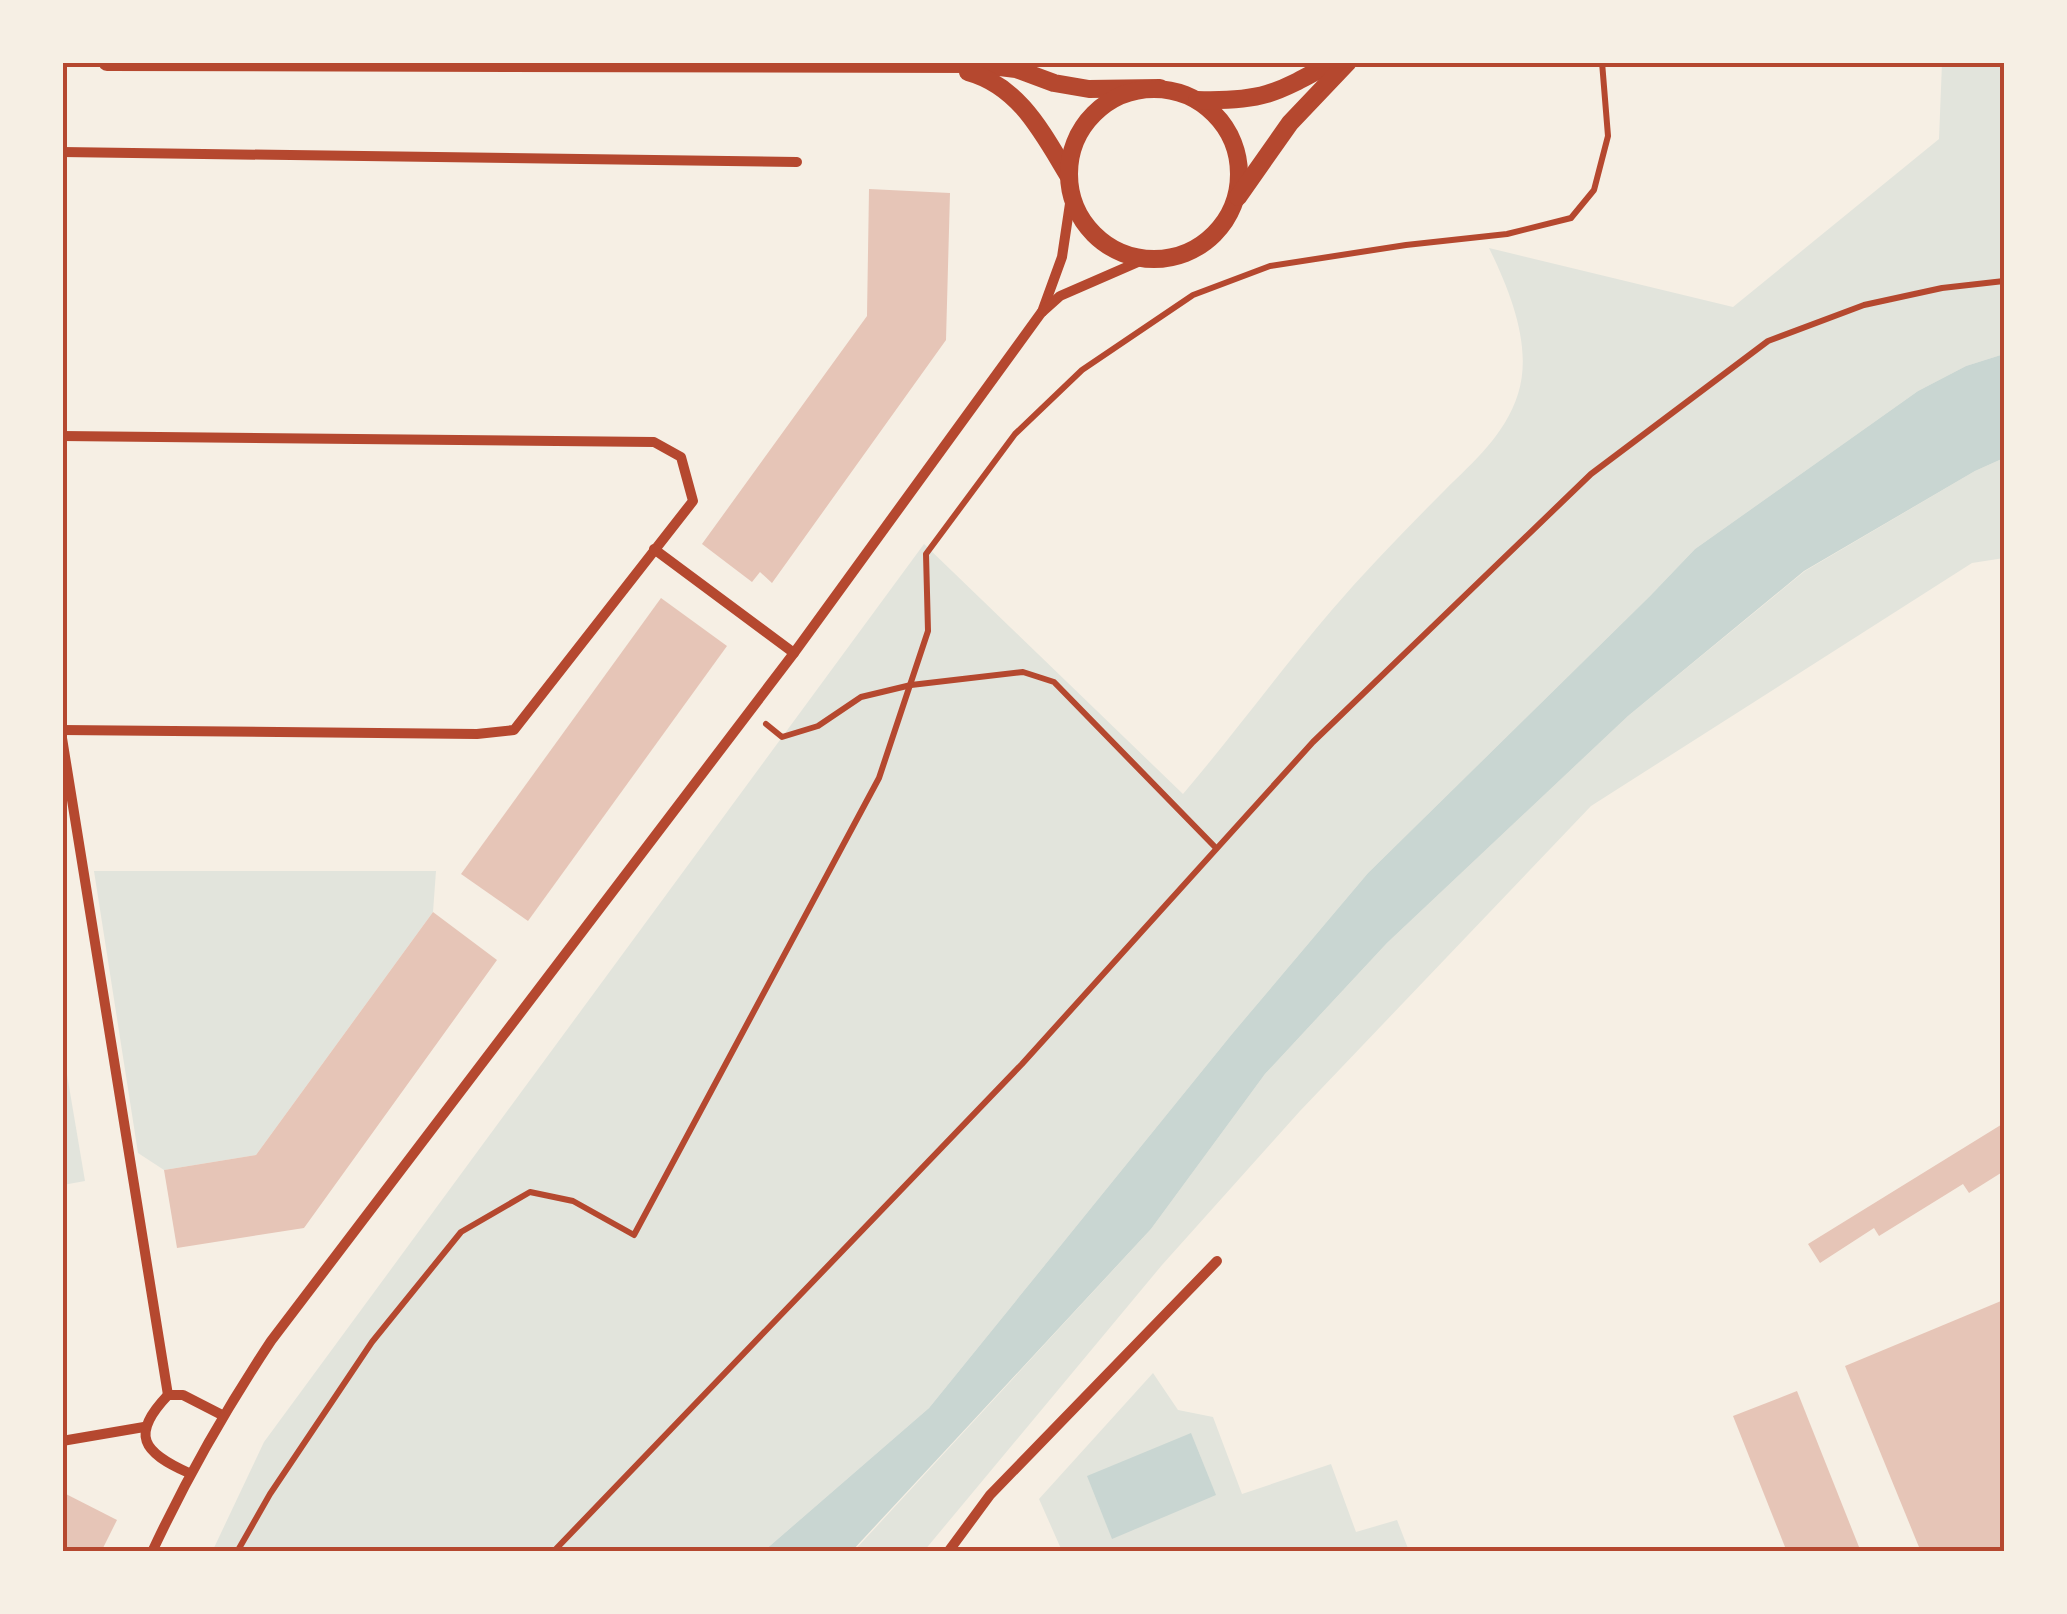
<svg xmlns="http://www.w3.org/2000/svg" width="2067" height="1614" font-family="Helvetica,sans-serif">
<rect width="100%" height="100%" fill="#f6efe4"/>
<g fill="#e2e4dc">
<path d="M1942,63H2004V354L1966,366L1918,391L1695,549L1650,596L1368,873L1232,1034L929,1408L764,1551L212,1552L264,1442L924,544L1183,794C1234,734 1280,671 1331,611C1367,569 1406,529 1445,490C1474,461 1505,435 1518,394C1533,347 1510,291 1489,248L1733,307L1939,139Z"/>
<polygon points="2004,458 2004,558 1972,563 1591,806 1300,1111 1162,1265 924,1551 853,1552 1151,1229 1265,1074 1387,943 1628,716 1805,571 1975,471"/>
<polygon points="94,871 436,871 433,912 256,1155 164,1170 138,1153"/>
<polygon points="62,1045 85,1181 63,1185 62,1185"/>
<polygon points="1153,1373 1178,1410 1213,1417 1242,1494 1331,1464 1356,1532 1397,1520 1409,1551 1062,1551 1039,1499"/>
</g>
<g fill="#c9d6d2">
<polygon points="2004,354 2004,458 1975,471 1804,571 1628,716 1387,943 1265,1074 1151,1229 852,1551 764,1551 929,1408 1232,1034 1368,873 1650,596 1695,549 1918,391 1966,366"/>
<polygon points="1191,1433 1216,1495 1112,1539 1087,1476"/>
</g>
<g fill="#e6c5b7">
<polygon points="869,189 950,193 946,340 772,583 760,572 752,582 702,544 867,316"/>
<polygon points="661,598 727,646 528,921 461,874"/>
<polygon points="433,912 497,960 304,1228 177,1248 164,1170 256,1155"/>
<polygon points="2004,1123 2004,1171 1969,1193 1963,1184 1879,1236 1874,1228 1820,1263 1808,1244"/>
<polygon points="2001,1301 2004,1311 2004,1552 1921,1552 1845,1366"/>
<polygon points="1797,1391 1861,1552 1787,1552 1733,1416"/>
<polygon points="62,1492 117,1520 101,1552 62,1552"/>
</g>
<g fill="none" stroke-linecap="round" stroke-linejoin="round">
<g stroke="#b5482f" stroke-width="6">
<polyline points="766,724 782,737 818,726 861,697 911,685 1023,672 1054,682 1216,848"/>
<polyline points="237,1552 270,1494 372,1342 461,1232 530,1192 573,1201 634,1235 879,778 928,631 926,554 1015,434 1082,370 1193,295 1270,266 1406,245 1507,234 1571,218 1594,190 1608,136 1602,62"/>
<polyline points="553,1552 1022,1064 1313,742 1591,474 1768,341 1864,305 1942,288 2004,281"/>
</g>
<g stroke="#b5482f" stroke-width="10">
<polyline points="62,152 797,162"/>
<polyline points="1042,312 1062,257 1071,197"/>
<polyline points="62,436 654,442 681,457 693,501 514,730 477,734 62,730"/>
<polyline points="654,549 794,653"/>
<polyline points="62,738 168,1395"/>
<polyline points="62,1441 144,1427"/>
<path d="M189,1473C142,1452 130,1435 168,1395H183L222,1415"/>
<path d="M152,1552C187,1477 226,1409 271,1341L794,653L1041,313L1060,296L1145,259"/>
<polyline points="948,1552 990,1495 1217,1261"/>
</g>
<g stroke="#b5482f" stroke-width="18">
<polyline points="107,62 975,64 1016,69 1054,83 1089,89 1160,88"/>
<path d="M968,72C1019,86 1042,132 1068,175"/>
<circle cx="1154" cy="174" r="85"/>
<path d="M1197,100C1263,102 1277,93 1333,62"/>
<polyline points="1238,197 1290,123 1348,62"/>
</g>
</g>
<rect width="2067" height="1614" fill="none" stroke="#f6efe4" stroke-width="130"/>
<rect x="65" y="65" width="1937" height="1484" fill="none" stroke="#b5482f" stroke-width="4"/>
</svg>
